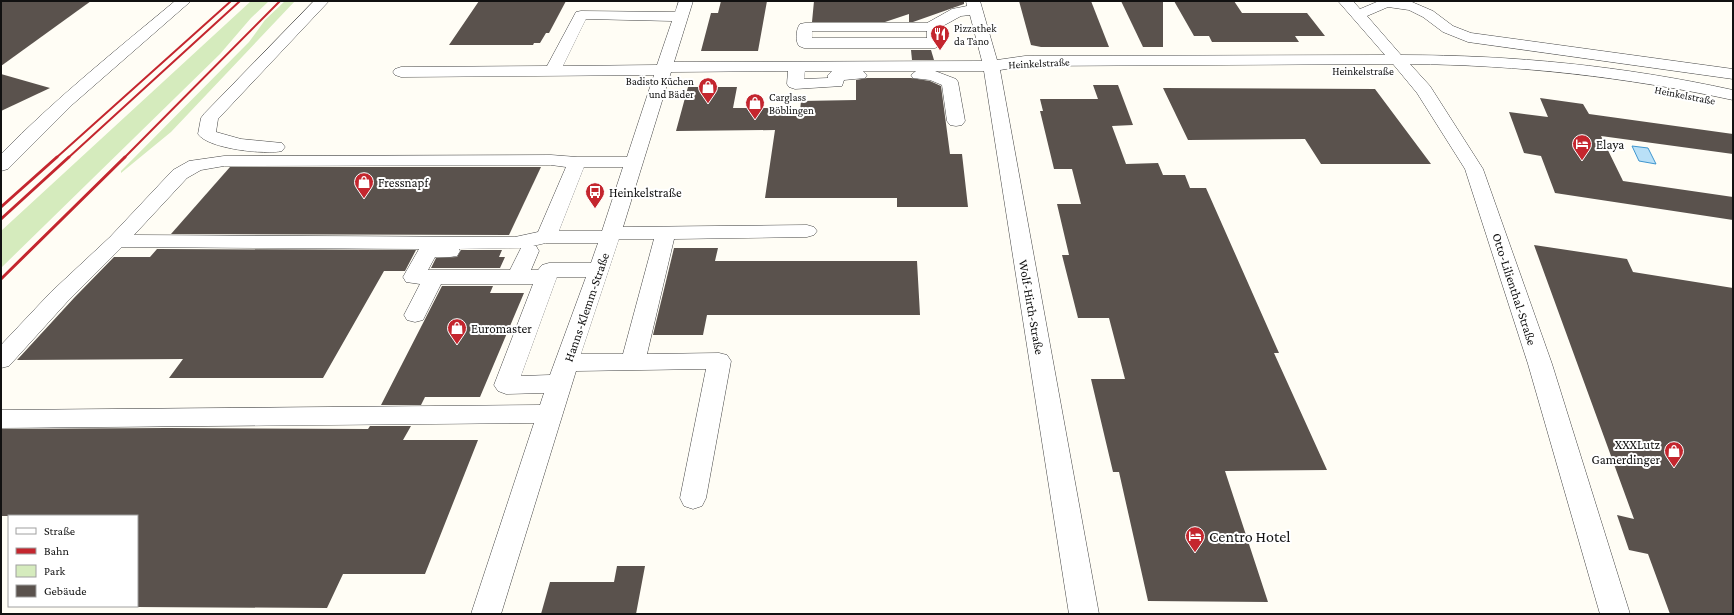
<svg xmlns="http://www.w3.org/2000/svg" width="1734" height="615" font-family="'Crimson Pro',serif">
<rect width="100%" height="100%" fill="#fffdf5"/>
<g fill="#d5ebbd">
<polygon points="251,1 269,1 251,18 220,54 1,268 1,231"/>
<polygon points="285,1 295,1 171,132 121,173 121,171 249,42 265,20"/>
</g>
<polygon fill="#b9e0f7" stroke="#3f96cf" points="1632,146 1648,148 1656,164 1639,161"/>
<g fill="#5a524d">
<polygon points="1,1 91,1 1,66"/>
<polygon points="479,1 566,1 549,33 546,33 540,43 534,43 533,45 449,45"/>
<polygon points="721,1 767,1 758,51 701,51 711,13 718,13"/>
<polygon points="814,1 964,1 964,4 913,22 909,22 909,14 885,22 812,22"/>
<polygon points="1019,1 1091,1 1109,47 1041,47 1031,45"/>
<polygon points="1121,1 1163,1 1163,47 1143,47"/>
<polygon points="1174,1 1234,1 1242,13 1307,13 1325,36 1295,36 1299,42 1212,42 1209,36 1194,36"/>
<polygon points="911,50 931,50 934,60 912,60"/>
<polygon points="1,74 50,88 1,111"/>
<polygon points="867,78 911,78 930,81 941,86 950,154 962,154 968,207 897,207 897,198 765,198 775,130 676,131 688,87 737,87 733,108 781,108 800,111 801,101 856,100 856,80"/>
<polygon points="1093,85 1118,85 1133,125 1112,126 1126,164 1158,163 1163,175 1185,175 1190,188 1206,188 1279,353 1274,353 1327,470 1225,471 1268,602 1148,601 1119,472 1113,472 1091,379 1125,379 1109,318 1078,318 1062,255 1069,255 1057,204 1081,204 1072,169 1054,169 1040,111 1043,111 1040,99 1098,99"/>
<polygon points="1163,88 1375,89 1431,164 1321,164 1305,139 1188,140"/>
<polygon points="1540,98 1583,104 1589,114 1733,134 1733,154 1601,136 1623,181 1733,197 1733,220 1555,193 1541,156 1524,153 1509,112 1548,117"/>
<polygon points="230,167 541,167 509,235 171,234"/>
<polygon points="1534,245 1627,259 1633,272 1733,288 1733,614 1670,614 1648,554 1629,550 1617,515 1634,519"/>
<polygon points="674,248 718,248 715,261 917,261 920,315 707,315 703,335 653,335"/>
<polygon points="157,249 416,250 405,271 384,271 323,378 169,378 183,359 17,360 74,298 114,257 150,257"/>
<polygon points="461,250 502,250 499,257 505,257 500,268 431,268 436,258 457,257"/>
<polygon points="442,286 493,286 490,293 524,293 480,397 425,397 421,405 381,405"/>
<polygon points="370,426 411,426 403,440 478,440 425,574 343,574 327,608 137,607 137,516 1,516 1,429 167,428 368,429"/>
<polygon points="617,566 645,566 636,614 541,614 550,582 614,582"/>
</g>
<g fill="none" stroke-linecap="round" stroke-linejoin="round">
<defs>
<g id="minor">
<path d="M175,1H191L73,104L8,169L1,171V154C55,99 116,50 175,1Z"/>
<path d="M314,1H329L218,119L216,132L241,139L282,143L285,147L282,151C266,155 208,149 198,134L201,118L204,114Z"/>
<path d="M679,1H693L674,62L982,61L970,15L961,16L941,27L943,43L940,46L935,48H804L799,46C795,41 796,29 800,24L805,23H927L952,9L967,6L966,1H980L997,60L1025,56L1385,55L1338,1H1353L1360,9L1379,1L1412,2L1433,11L1453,26L1471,33L1733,69V79L1468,42L1443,32L1423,17L1409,10L1388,7L1367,16L1401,55C1514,55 1623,66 1733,90V100C1626,77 1519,65 1410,64L1430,86L1483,169L1552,364L1630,614H1600L1528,364L1465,169L1417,93L1393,64L1025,66L1000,70L1099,614H1069L984,71H935L956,79L958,82L965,121L962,125L956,126L950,125L947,121L942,85L930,80L913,78L911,75L916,71H863L867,75L865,78L844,80L842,86L795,89L789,87L787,84L788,71L671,72L623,227L807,225L814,227L817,231L814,235L807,237L674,239L647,354L719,353L727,355L731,361L706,498L702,506L693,509L684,506L680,498L706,369L576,371L501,614H471L534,423L1,428V410L540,405L544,393L506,394L498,391L494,385L533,284H441L423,320L415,322L407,320L404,315L420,284L406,282L403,277L419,249L122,247L67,302L9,366L1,368V345L51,292L110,237L173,170L189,161L224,156L551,155L577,157H627L654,75L401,77L395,75L393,72L395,69L401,67L547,66L576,12L581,11L675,12ZM586,19L672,21L657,65L563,66ZM812,31H927V38H812ZM805,71H832L828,75V78L804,79ZM551,165L566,167L538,232L515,237L134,235L187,178L201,170L224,166ZM584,167H623L602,231H559ZM619,239H654L623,354H581ZM546,243H598L591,263H549L542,265L538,270H531L539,251L536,246H533ZM521,248L510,270H428L435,257H450L457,256L460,251L459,249ZM557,277H586L550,375L521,376Z"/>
</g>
</defs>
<use href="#minor" stroke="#444" stroke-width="1"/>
<use href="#minor" fill="#fff" fill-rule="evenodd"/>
<g stroke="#c4262e" stroke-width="2">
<polyline points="56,158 231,1"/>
<polyline points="68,158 240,1"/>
<polyline points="124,158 280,1"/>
</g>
<g stroke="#c4262e" stroke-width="3">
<polyline points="1,207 57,157"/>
<polyline points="1,219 69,157"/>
<polyline points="1,279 125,157"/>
</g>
</g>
<defs>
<symbol id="restaurant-pin" viewBox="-11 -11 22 30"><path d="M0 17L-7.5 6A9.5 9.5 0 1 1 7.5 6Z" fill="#c4262e" stroke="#fff"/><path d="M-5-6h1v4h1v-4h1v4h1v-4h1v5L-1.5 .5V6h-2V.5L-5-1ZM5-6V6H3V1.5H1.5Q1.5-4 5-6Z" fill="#fff"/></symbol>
<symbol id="shop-pin" viewBox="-11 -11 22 30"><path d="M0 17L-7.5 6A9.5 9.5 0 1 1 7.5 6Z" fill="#c4262e" stroke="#fff"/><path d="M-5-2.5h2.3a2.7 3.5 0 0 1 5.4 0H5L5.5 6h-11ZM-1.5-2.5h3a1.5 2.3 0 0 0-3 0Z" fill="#fff"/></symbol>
<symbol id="hotel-pin" viewBox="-11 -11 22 30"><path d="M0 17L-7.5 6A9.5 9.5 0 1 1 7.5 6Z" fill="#c4262e" stroke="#fff"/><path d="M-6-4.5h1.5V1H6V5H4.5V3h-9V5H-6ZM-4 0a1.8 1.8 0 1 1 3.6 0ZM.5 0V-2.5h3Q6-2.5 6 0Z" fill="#fff"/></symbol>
<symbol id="bus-pin" viewBox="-11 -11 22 30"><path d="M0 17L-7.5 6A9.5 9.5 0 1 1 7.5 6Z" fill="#c4262e" stroke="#fff"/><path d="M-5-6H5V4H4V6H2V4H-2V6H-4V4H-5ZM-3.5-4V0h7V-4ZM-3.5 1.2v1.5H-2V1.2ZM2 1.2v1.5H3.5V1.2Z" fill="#fff"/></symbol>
</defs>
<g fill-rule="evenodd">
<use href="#restaurant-pin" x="929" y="23" width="22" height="30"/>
<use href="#shop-pin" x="697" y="76" width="22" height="30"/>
<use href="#shop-pin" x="744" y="92" width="22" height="30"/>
<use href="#hotel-pin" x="1571" y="133" width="22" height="30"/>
<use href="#shop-pin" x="353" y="171" width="22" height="30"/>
<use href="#bus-pin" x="584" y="181" width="22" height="30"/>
<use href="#shop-pin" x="446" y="317" width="22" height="30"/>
<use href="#shop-pin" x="1663" y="440" width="22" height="30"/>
<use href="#hotel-pin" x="1184" y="525" width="22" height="30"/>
</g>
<g text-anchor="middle" stroke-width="4" stroke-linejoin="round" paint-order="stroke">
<g font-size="11" fill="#111" stroke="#fff" text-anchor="start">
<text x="954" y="32">Pizzathek<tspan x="954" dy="13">da Tano</tspan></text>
<text x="694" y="85" text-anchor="end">Badisto Küchen<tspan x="694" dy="13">und Bäder</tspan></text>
<text x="769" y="101">Carglass<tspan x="769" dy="13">Böblingen</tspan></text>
</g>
<g font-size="11" fill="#111" stroke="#fff">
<text transform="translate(1039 63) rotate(-3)" y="4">Heinkelstraße</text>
<text x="1363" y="75">Heinkelstraße</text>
<text transform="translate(1685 95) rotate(11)" y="4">Heinkelstraße</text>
</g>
<g font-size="13" fill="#111" stroke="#fff" text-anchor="start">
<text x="1596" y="149">Elaya</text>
<text x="378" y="187">Fressnapf</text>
<text x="609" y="197">Heinkelstraße</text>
<text x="471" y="333">Euromaster</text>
<text x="1660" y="449" text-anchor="end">XXXLutz<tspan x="1660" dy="15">Gamerdinger</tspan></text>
</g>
<g font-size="13" fill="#111" stroke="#fff">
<text transform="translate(1515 289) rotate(72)" y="5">Otto-Lilienthal-Straße</text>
<text transform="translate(586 307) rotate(-71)" y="5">Hanns-Klemm-Straße</text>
<text transform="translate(1032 307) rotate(80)" y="5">Wolf-Hirth-Straße</text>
</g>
<g font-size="16" fill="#111" stroke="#fff" text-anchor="start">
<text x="1209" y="542">Centro Hotel</text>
</g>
</g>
<rect width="1734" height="615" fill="none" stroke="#111111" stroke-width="4"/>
<rect x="8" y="515" width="130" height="92" fill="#ffffff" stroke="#a0a0a0"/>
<rect x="16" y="528" width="20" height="6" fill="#ffffff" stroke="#a0a0a0"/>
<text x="44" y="535" font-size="12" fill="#111111">Straße</text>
<rect x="16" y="548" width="20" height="6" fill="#c4262e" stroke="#a0a0a0"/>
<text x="44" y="555" font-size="12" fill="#111111">Bahn</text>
<rect x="16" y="565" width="20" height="12" fill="#d5ebbd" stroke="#a0a0a0"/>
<text x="44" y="575" font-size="12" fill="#111111">Park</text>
<rect x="16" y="585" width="20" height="12" fill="#5a524d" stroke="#a0a0a0"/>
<text x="44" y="595" font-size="12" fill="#111111">Gebäude</text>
</svg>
